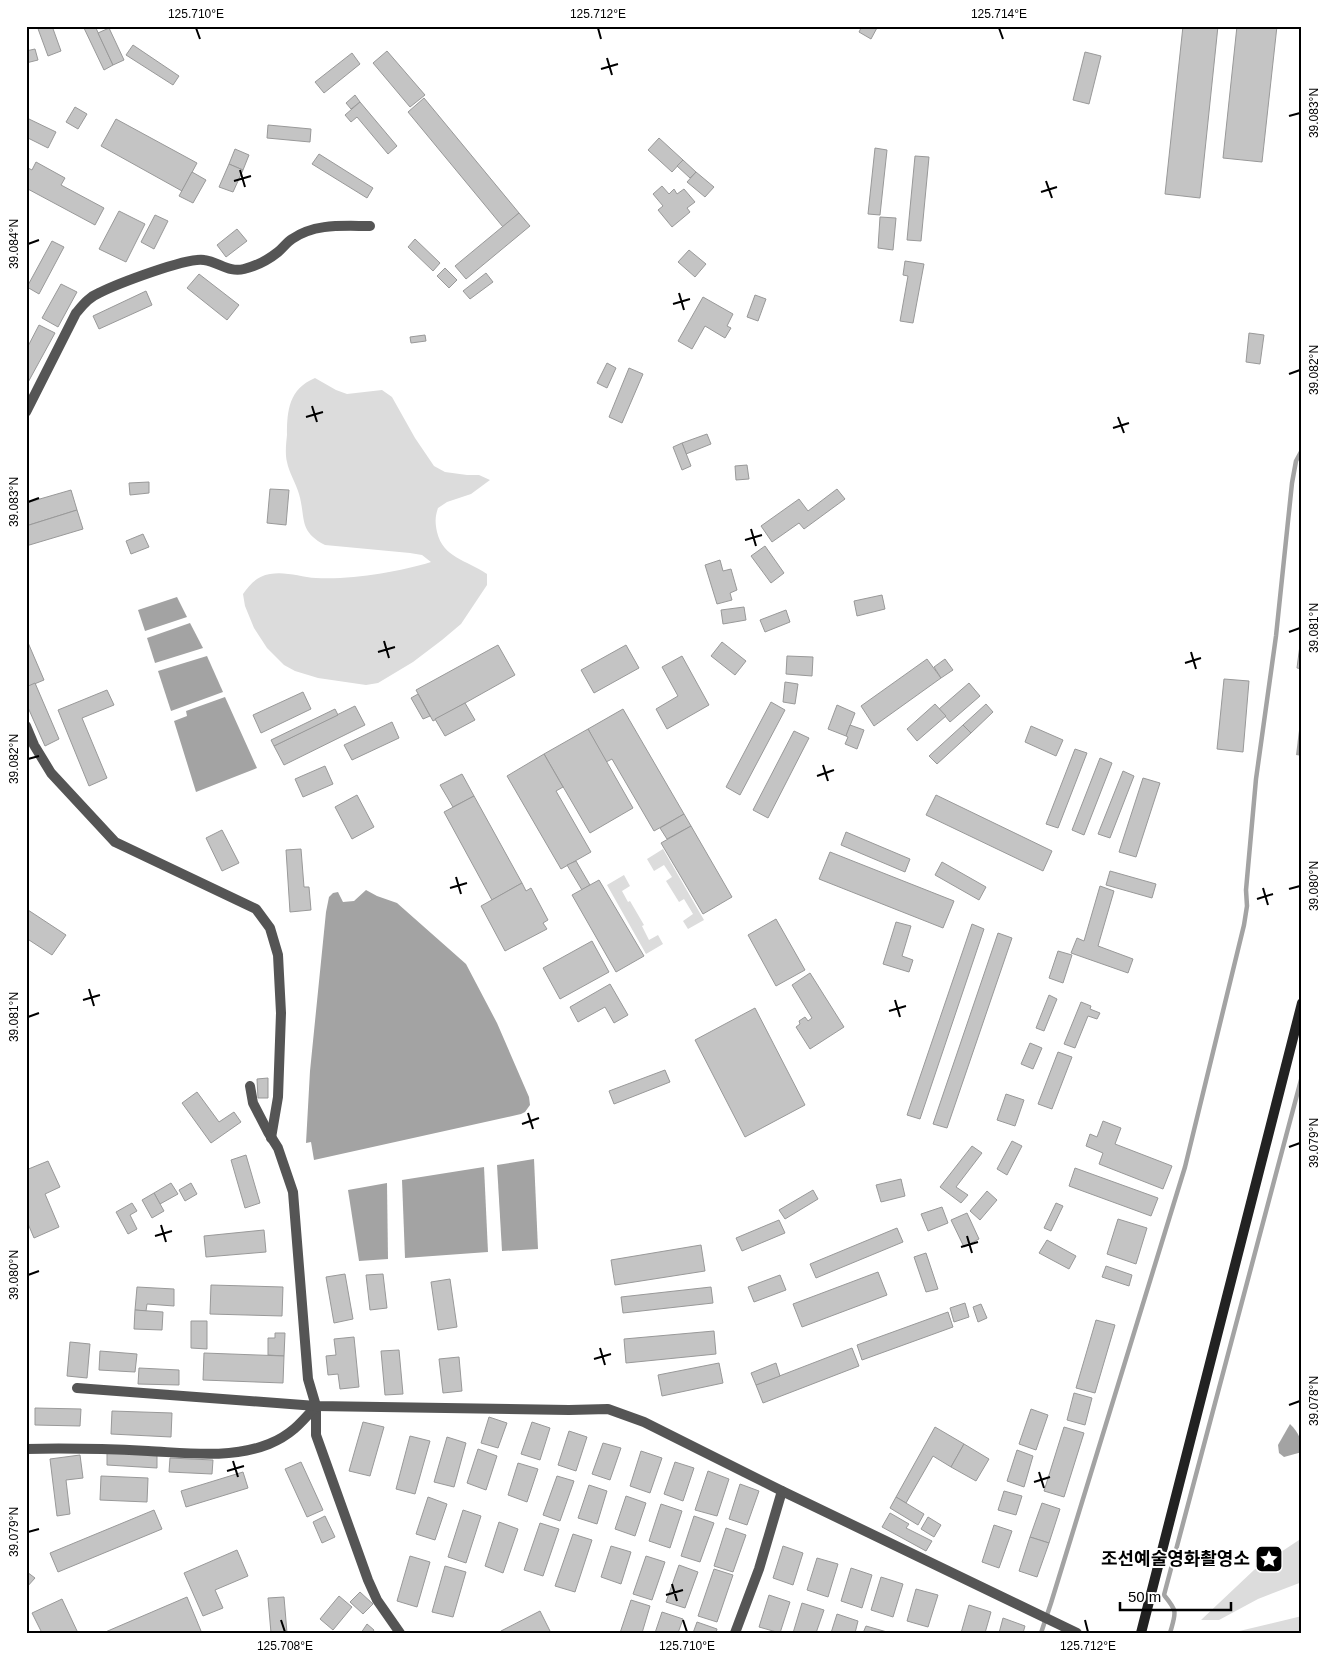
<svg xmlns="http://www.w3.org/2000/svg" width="1328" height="1659" font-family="Arial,'Noto Sans KR',sans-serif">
<rect width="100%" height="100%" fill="#fff"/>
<g fill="#dcdcdc">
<path d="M315,378L336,390L347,394L382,390L392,397L415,438L434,466L445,472L467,475H479L490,480L471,494L447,502L438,508C435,517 435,522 437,532C443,558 467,560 487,574V585L461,624L442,640L413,662L378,683L366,685L318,678L295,671L284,665L267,648L254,628L245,606L243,594C250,584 257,576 270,574C285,571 301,577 316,578C351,580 399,572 431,562L422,555L410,553L325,545C298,531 306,518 299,494C296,483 289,473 287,462C285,454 286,444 287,435C287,410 289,389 315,378Z"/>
<polygon points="663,849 704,920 688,929 683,921 693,914 684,899 679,902 666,881 672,877 664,865 654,871 647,859"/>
<polygon points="624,875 630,886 622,891 628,902 630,901 644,925 642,926 649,940 658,935 663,944 646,954 607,885"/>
<polygon points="1302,1538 1302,1582 1258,1599 1219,1620 1201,1620 1254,1570"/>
<polygon points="1302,1616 1302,1633 1231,1633"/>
</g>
<g fill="#a3a3a3">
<polygon points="177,597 187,617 145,631 138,610"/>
<polygon points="190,623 203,648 155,663 147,638"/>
<polygon points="207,656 223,692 171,711 158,671"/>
<polygon points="225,697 257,768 196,792 174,721 187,716 186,711"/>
<polygon points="1302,706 1302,756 1296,755"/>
<polygon points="366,890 377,896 397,903 466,964 497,1023 529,1097 530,1105 525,1112 521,1114 314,1160 311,1142 306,1143 310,1071 326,912 329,897 333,893 338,892 343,902 354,901"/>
<polygon points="534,1159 538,1249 502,1251 497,1165"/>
<polygon points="484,1167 488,1252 405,1258 402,1180"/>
<polygon points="387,1183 388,1259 359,1261 348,1190"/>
<path d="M1290,1424C1299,1433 1302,1440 1302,1452L1284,1457L1279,1453L1278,1445Z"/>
</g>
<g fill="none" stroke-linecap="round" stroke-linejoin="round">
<g stroke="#a3a3a3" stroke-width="4.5">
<polyline points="1041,1633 1051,1603 1185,1167 1244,925 1247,906 1246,890 1256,779 1276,636 1292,483 1296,461 1302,450"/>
<path d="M1170,1633C1176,1612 1178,1612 1164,1595L1302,1076"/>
</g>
</g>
<g fill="#c4c4c4" stroke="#999">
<polygon points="37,26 52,26 61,51 48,56"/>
<polygon points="83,26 95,26 113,65 104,70"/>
<polygon points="862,26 878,26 871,39 859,32"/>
<polygon points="1183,26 1218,26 1200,198 1165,194"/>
<polygon points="1237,26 1277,26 1262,162 1223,158"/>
<polygon points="109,28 124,60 113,65 98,33"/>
<polygon points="133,45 179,76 173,85 126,55"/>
<polygon points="35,49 38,60 26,63 26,51"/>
<polygon points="387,51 425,95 410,107 373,63"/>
<polygon points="1085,52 1101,56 1089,104 1073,100"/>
<polygon points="352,53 360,64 324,93 315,82"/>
<polygon points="355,95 360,102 351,109 346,103"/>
<polygon points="424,98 519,213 503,227 408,112"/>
<polygon points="360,102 397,146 388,154 357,117 351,122 345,115"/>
<polygon points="75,107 87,114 78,129 66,122"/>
<polygon points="29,119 56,132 48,148 26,137 26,124"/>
<polygon points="116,119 197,163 182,191 101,146"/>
<polygon points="268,125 311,129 310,142 267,138"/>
<polygon points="659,138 683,160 672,172 648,150"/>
<polygon points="875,148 887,150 880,215 868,214"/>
<polygon points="235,149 249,155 243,170 229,164"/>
<polygon points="319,154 373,188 367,198 312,164"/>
<polygon points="915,156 929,157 921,241 907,240"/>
<polygon points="683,160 696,172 690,178 677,166"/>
<polygon points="36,162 65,178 61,185 104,208 95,225 26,188 26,167 32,170"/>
<polygon points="229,164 243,170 233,192 219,187"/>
<polygon points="192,172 206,180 193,203 179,196"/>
<polygon points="696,172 714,187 705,197 687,182"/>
<polygon points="662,186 669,194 674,189 677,194 684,189 695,202 687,208 690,212 672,227 658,210 663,206 653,194"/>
<polygon points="119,211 145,224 126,262 99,249"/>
<polygon points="519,213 530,226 466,279 455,266"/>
<polygon points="155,215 168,221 154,249 141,242"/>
<polygon points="880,217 896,218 893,250 878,248"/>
<polygon points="237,229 247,241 226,257 217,245"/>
<polygon points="415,239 440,263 433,271 408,247"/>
<polygon points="52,241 64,247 39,294 27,287"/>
<polygon points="689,250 706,264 695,277 678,262"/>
<polygon points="905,261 924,264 913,323 900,321 908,276 903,275"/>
<polygon points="445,268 457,280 449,288 437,276"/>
<polygon points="486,273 493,282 470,299 463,291"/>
<polygon points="199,274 239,305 227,320 187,288"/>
<polygon points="61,284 77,292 58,327 42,318"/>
<polygon points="146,291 152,305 99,329 93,316"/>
<polygon points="755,295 766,299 758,321 747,317"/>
<polygon points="703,297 733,314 727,326 731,328 725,338 705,326 692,349 678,341"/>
<polygon points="39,325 55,333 26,386 26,350"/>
<polygon points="1249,333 1264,335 1260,364 1246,362"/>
<polygon points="425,335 426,341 411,343 410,337"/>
<polygon points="607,363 616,368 607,388 597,383"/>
<polygon points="629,368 643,374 622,423 609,417"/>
<polygon points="707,434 711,444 686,454 682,443"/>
<polygon points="682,443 691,466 682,470 673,447"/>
<polygon points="747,465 749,479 736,480 735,466"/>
<polygon points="149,482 149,493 130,495 129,483"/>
<polygon points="270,489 289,490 286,525 267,523"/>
<polygon points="837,489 845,499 804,529 799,523 772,542 761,526 799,499 808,511"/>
<polygon points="71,490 77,510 26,526 26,503"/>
<polygon points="77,510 83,529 26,546 26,526"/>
<polygon points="143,534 149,547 131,554 126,541"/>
<polygon points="765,546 784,573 771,583 751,556"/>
<polygon points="720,560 723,571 731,569 737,590 730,593 732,600 717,604 705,565"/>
<polygon points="882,595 885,609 857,616 854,601"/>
<polygon points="744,607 746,620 723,624 721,610"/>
<polygon points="786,610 790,622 765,632 760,620"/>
<polygon points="1302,630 1302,669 1297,668"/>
<polygon points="26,638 44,680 27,687 26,686"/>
<polygon points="722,642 746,661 735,675 711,656"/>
<polygon points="498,645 515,675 433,721 416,690"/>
<polygon points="626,645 639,668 594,693 581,670"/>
<polygon points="682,656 709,705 667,729 656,709 678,696 662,667"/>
<polygon points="787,656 813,657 812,676 786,674"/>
<polygon points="927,659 941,678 874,726 861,706"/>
<polygon points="945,659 953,670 941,678 934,667"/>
<polygon points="1224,679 1249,681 1243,752 1217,749"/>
<polygon points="785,682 798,684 795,704 783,702"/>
<polygon points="35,683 59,739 45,746 26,703 26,687"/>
<polygon points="969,683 980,696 950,722 939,709"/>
<polygon points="107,690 114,705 82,718 107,778 89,786 58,710"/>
<polygon points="303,692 311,709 261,733 253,715"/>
<polygon points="418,694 430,716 423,719 411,698"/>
<polygon points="771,702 785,710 740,795 726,787"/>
<polygon points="465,703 475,720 445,736 435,719"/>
<polygon points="935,704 946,716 917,741 907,729"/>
<polygon points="986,704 993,712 971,733 963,725"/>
<polygon points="837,705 855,713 846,736 828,729"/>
<polygon points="355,706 365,725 284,765 274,746"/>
<polygon points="335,709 338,715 274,746 271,740"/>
<polygon points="623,709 684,814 654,831 612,759 606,762 588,729"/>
<polygon points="392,722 399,738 352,760 344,745"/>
<polygon points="850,725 864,730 857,749 845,744 848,737 846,736"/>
<polygon points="963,725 971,733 937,764 929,756"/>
<polygon points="1031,726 1063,740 1056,756 1025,742"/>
<polygon points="588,729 633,808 590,833 544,754"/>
<polygon points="794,731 809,738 768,818 753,810"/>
<polygon points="1075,749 1087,753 1058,828 1046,824"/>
<polygon points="544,754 563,787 556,791 591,852 561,869 507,776"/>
<polygon points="1100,758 1112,763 1084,835 1072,830"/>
<polygon points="325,766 333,784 303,797 295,779"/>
<polygon points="1123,771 1134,776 1110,838 1098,834"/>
<polygon points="462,774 474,796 453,807 440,785"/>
<polygon points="1143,778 1160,783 1136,857 1119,852"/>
<polygon points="357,795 374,827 352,839 335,807"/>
<polygon points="936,795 1052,851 1043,871 926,815"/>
<polygon points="474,796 522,883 492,900 444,812"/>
<polygon points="684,814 691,826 667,839 660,828"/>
<polygon points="691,826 732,897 703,914 661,843"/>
<polygon points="222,830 239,863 222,871 206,838"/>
<polygon points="846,832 910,859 905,872 841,845"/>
<polygon points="301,849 304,887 309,887 311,910 290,912 286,850"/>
<polygon points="830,852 954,901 943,928 819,879"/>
<polygon points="576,861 590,885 582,890 567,865"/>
<polygon points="942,862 986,887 979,900 935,875"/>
<polygon points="1110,871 1156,884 1152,898 1106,885"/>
<polygon points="599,880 644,956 616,972 572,895"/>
<polygon points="522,883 526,891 531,888 548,920 543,923 547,929 505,951 481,906"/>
<polygon points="1100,886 1114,891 1098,946 1133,959 1128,973 1071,953 1077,938 1084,941"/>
<polygon points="28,910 66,935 52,955 26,938 26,912"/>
<polygon points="776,919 805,970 776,986 748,935"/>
<polygon points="896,922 911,926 902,956 913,960 909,972 883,964"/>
<polygon points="972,924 984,929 920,1119 907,1115"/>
<polygon points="998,933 1012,938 947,1128 933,1124"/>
<polygon points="592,941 609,972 560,999 543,968"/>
<polygon points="1058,951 1072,955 1063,983 1049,978"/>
<polygon points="810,973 844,1027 810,1049 796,1027 800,1024 799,1021 805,1017 808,1021 812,1018 792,985"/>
<polygon points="610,984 628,1015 614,1023 605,1007 578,1022 570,1007"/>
<polygon points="1049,995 1057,999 1044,1031 1036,1028"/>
<polygon points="1081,1002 1091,1006 1090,1009 1100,1013 1097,1019 1088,1016 1075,1048 1064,1044"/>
<polygon points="755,1008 805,1105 745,1137 695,1040"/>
<polygon points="1030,1043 1042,1048 1033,1069 1021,1064"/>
<polygon points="1058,1052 1072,1057 1052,1109 1038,1104"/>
<polygon points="665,1070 670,1082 614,1104 609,1091"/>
<polygon points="268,1078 268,1098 258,1098 257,1079"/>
<polygon points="197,1092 219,1122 234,1112 241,1122 211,1143 182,1103"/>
<polygon points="1006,1094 1024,1100 1015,1126 997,1120"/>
<polygon points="1103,1121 1121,1128 1115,1144 1172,1166 1163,1189 1099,1164 1103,1153 1086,1146 1090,1134 1097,1137"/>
<polygon points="1012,1141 1022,1146 1007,1175 997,1169"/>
<polygon points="972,1146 982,1153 956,1187 968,1195 961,1203 940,1187"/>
<polygon points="246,1155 260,1203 245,1208 231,1160"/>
<polygon points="48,1161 60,1187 45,1194 59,1227 34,1238 26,1219 26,1170"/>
<polygon points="1075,1168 1158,1198 1151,1216 1069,1186"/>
<polygon points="901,1179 905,1196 881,1202 876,1185"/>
<polygon points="171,1183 178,1194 160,1204 154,1193"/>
<polygon points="191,1183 197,1194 185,1201 179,1190"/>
<polygon points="813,1190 818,1199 785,1219 779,1210"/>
<polygon points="987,1191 997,1200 980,1220 970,1211"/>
<polygon points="154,1193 164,1211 152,1218 142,1200"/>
<polygon points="132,1203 137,1211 130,1215 137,1229 128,1234 116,1212"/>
<polygon points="1056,1203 1063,1206 1051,1231 1044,1228"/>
<polygon points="942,1207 948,1223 928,1231 921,1214"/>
<polygon points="967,1213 979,1239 964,1247 951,1220"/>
<polygon points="1118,1219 1147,1228 1136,1264 1107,1254"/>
<polygon points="779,1220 785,1233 742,1251 736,1238"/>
<polygon points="897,1228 903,1242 816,1278 810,1264"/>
<polygon points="264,1230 266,1252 206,1257 204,1236"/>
<polygon points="1047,1240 1076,1256 1069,1269 1039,1253"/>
<polygon points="701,1245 705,1271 615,1285 611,1260"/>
<polygon points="926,1253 938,1289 926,1292 914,1257"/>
<polygon points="1106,1266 1132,1275 1129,1286 1102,1277"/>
<polygon points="878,1272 887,1295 802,1327 793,1304"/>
<polygon points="345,1274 353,1319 334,1323 326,1277"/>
<polygon points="383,1274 387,1308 370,1310 366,1275"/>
<polygon points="780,1275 786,1290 754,1302 748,1287"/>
<polygon points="450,1279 457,1327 438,1330 431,1282"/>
<polygon points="211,1285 283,1287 282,1316 210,1314"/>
<polygon points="137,1287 174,1289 174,1306 147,1304 146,1311 135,1310"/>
<polygon points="711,1287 713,1303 623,1313 621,1297"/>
<polygon points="965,1303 969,1317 954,1322 950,1308"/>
<polygon points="981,1304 987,1318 978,1322 973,1307"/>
<polygon points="135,1310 163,1312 162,1330 134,1329"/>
<polygon points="948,1312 953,1327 862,1360 857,1345"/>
<polygon points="1096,1320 1115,1325 1095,1393 1076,1388"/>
<polygon points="191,1321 207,1321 207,1349 191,1348"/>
<polygon points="714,1331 716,1354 626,1363 624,1339"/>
<polygon points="275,1333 285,1333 284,1356 268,1355 268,1338 275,1338"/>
<polygon points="354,1337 359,1387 340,1389 338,1374 328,1375 326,1356 336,1355 334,1339"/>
<polygon points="70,1342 90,1344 87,1378 67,1376"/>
<polygon points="852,1348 859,1366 763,1403 756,1385"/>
<polygon points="399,1350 403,1394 385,1395 381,1351"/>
<polygon points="100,1351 137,1354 135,1372 99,1370"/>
<polygon points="204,1353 284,1356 283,1383 203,1380"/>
<polygon points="459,1357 462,1391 443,1393 439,1359"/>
<polygon points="719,1363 723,1383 662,1396 658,1375"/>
<polygon points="776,1363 780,1376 756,1385 751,1373"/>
<polygon points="139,1368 179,1370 179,1385 138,1384"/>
<polygon points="1074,1393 1092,1398 1085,1425 1067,1420"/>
<polygon points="35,1408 81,1409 80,1426 35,1425"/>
<polygon points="1031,1409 1048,1415 1036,1450 1019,1444"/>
<polygon points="112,1411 172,1413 171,1437 111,1434"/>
<polygon points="489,1417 507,1423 498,1448 481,1443"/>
<polygon points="363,1422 384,1427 370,1476 349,1471"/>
<polygon points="532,1422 550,1428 540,1460 521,1454"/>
<polygon points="935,1427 964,1444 951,1467 933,1456 906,1503 896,1497"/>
<polygon points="1064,1427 1084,1433 1064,1497 1044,1491"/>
<polygon points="569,1431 587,1437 576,1471 558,1465"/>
<polygon points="410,1436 430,1441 415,1494 396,1489"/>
<polygon points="447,1437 466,1443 454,1487 434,1482"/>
<polygon points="603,1443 621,1448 610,1480 592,1474"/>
<polygon points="964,1444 989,1459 976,1481 951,1467"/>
<polygon points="478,1449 497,1456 486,1490 467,1483"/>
<polygon points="1017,1450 1033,1456 1024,1487 1007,1481"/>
<polygon points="641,1451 662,1458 650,1493 630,1486"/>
<polygon points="107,1453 157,1455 157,1468 107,1465"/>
<polygon points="80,1455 83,1478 66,1480 70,1514 57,1516 50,1459"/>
<polygon points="170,1458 213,1460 212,1474 169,1472"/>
<polygon points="301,1462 323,1510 307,1517 285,1469"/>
<polygon points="675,1462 694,1468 683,1501 664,1494"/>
<polygon points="518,1463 538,1469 527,1502 508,1495"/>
<polygon points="708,1471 729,1479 717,1516 695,1510"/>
<polygon points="243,1472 248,1488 186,1507 181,1491"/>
<polygon points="101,1476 148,1478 147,1502 100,1500"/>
<polygon points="557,1476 574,1481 560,1521 543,1515"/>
<polygon points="740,1484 759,1491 747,1525 729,1519"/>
<polygon points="589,1485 607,1491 597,1524 578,1518"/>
<polygon points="1004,1491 1022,1496 1016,1515 998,1510"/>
<polygon points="626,1496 646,1503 635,1536 615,1529"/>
<polygon points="428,1497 447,1504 435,1540 416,1534"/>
<polygon points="896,1497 924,1514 918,1525 890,1508"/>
<polygon points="1042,1503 1060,1509 1049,1543 1030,1537"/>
<polygon points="661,1504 682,1511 670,1548 649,1541"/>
<polygon points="154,1510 162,1529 58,1572 50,1553"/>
<polygon points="463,1510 481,1516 466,1563 448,1557"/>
<polygon points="890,1513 909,1524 906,1528 932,1541 926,1551 882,1527"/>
<polygon points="325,1516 335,1537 322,1543 313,1522"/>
<polygon points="694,1516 714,1523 700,1562 681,1556"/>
<polygon points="928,1517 941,1525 934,1537 921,1529"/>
<polygon points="499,1522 518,1529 503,1573 485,1566"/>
<polygon points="540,1523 559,1529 543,1576 524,1570"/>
<polygon points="994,1525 1012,1531 999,1568 982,1562"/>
<polygon points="726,1528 746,1535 733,1572 714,1566"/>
<polygon points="573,1534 592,1540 575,1592 555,1586"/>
<polygon points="1030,1537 1049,1543 1037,1577 1019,1571"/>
<polygon points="611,1546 631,1552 621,1584 601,1577"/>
<polygon points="783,1546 803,1553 793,1585 773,1578"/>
<polygon points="237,1550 248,1576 215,1590 223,1608 203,1616 184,1573"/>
<polygon points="410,1556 430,1562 417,1607 397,1601"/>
<polygon points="646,1556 665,1562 652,1600 633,1594"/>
<polygon points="817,1558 838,1564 828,1597 807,1590"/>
<polygon points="679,1565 698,1572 685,1608 666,1602"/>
<polygon points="445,1566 466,1572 453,1617 432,1612"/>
<polygon points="851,1568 872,1575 862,1608 841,1601"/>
<polygon points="714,1569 733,1575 717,1622 698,1616"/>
<polygon points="27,1572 35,1578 26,1588 26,1572"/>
<polygon points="881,1577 903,1584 893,1617 871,1610"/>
<polygon points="916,1589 938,1595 928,1627 907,1621"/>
<polygon points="360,1592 373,1604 363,1614 350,1602"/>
<polygon points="769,1595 790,1602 780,1633 759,1627"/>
<polygon points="339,1596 352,1607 333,1630 320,1619"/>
<polygon points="187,1597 201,1631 197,1633 103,1633"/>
<polygon points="284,1597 287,1633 271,1633 268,1598"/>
<polygon points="62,1599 78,1633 42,1633 32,1613"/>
<polygon points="631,1600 650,1606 642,1633 620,1633"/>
<polygon points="802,1603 824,1610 816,1633 793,1633"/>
<polygon points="969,1605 991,1612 985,1633 961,1633"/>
<polygon points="540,1611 550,1631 546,1633 502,1633 501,1631"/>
<polygon points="662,1612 683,1619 678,1633 655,1633"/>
<polygon points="837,1614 858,1621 855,1633 831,1633"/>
<polygon points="1003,1618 1025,1626 1023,1633 999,1633"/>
<polygon points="697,1622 717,1629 716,1633 693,1633"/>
<polygon points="367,1624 374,1630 372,1633 361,1633"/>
<polygon points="866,1626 887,1632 887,1633 863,1633"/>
</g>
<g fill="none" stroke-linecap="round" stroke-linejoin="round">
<g stroke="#555" stroke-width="10">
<path d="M26,412L76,313C83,305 89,297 99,293C117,284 187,257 204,260C219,262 229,273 244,269C256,266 268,260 278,252C283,248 287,242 292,239C315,223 343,226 370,226"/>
<polyline points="26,726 34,745 51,773 115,842 256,909 270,928 278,955 281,1013 278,1097 271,1138"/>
<polyline points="250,1086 253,1103 268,1132 278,1148 293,1192 308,1379 316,1406 316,1435 368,1580 377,1600 400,1633"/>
<path d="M26,1449C67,1448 108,1449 148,1451C188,1453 231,1459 269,1444C291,1435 301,1423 316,1406"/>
<polyline points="735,1633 759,1569 782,1491"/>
</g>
<polyline stroke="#555" stroke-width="10" points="77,1388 316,1406 569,1410 608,1409 644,1422 782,1491 1077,1633"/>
<polyline stroke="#222" stroke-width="10" points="1141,1633 1302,1003"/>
</g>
<path fill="none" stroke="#000" stroke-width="2" d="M196,28L200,39M598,28L601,39M999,28L1003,39M607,58L612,75M601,69L618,64M1289,116L1300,113M240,170L245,187M234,181L251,176M1046,181L1052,198M1041,192L1057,187M28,244L39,240M679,293L684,310M673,304L690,299M1289,374L1300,370M312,406L317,422M306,417L323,412M1118,417L1124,433M1113,428L1129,423M28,502L39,498M751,529L756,546M745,540L762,535M1289,632L1300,628M384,641L389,658M378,652L395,647M1191,652L1196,669M1185,663L1201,658M28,759L39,756M823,765L828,781M817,776L834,770M456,877L461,894M450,888L467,883M1263,888L1268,905M1289,889L1300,886M1257,899L1273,894M89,989L94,1006M83,1000L100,995M895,1000L900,1017M889,1011L906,1006M28,1017L39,1013M528,1113L533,1129M522,1124L539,1118M1289,1147L1300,1143M161,1225L166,1242M155,1236L172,1231M967,1236L972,1253M961,1247L978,1242M28,1275L39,1271M600,1348L605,1365M594,1359L611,1354M1289,1405L1300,1401M233,1461L238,1477M227,1471L244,1466M1039,1472L1044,1488M1034,1482L1050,1477M28,1532L39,1529M672,1584L677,1601M666,1595L683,1590M281,1620L285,1632M683,1620L687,1632M1085,1620L1088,1632"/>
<defs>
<symbol id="sight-square" viewBox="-11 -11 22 22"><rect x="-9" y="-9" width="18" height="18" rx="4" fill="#000" stroke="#fff"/><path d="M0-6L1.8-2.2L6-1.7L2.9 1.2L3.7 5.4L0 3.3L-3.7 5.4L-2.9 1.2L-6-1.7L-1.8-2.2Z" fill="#fff"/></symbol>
</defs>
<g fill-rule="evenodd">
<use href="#sight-square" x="1253" y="1543" width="32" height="32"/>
</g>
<g text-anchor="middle" stroke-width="4" stroke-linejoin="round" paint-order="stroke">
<g font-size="18" font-weight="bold" fill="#000" stroke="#fff" text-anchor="end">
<text x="1250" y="1565">조선예술영화촬영소</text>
</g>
</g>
<rect width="1328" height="1659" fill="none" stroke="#ffffff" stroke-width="55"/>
<path d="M1120 1602v8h111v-8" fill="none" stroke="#000000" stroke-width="2.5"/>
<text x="1128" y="1602" font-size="15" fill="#000000" stroke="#ffffff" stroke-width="4" paint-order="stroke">50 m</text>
<rect x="28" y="28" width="1272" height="1604" fill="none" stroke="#000" stroke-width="2"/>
<g font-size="12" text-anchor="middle" fill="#000">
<text x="196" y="18">125.710°E</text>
<text x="598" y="18">125.712°E</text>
<text x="999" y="18">125.714°E</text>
<text transform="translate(1314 113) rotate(-90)" y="4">39.083°N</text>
<text transform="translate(14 244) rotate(-90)" y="4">39.084°N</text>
<text transform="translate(1314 370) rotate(-90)" y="4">39.082°N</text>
<text transform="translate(14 502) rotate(-90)" y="4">39.083°N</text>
<text transform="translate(1314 628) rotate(-90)" y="4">39.081°N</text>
<text transform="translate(14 759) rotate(-90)" y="4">39.082°N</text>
<text transform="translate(1314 886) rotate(-90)" y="4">39.080°N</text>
<text transform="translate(14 1017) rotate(-90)" y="4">39.081°N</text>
<text transform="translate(1314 1143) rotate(-90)" y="4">39.079°N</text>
<text transform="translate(14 1275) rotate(-90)" y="4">39.080°N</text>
<text transform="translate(1314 1401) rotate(-90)" y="4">39.078°N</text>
<text transform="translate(14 1532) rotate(-90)" y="4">39.079°N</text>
<text x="285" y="1650">125.708°E</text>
<text x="687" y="1650">125.710°E</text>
<text x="1088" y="1650">125.712°E</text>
</g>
</svg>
